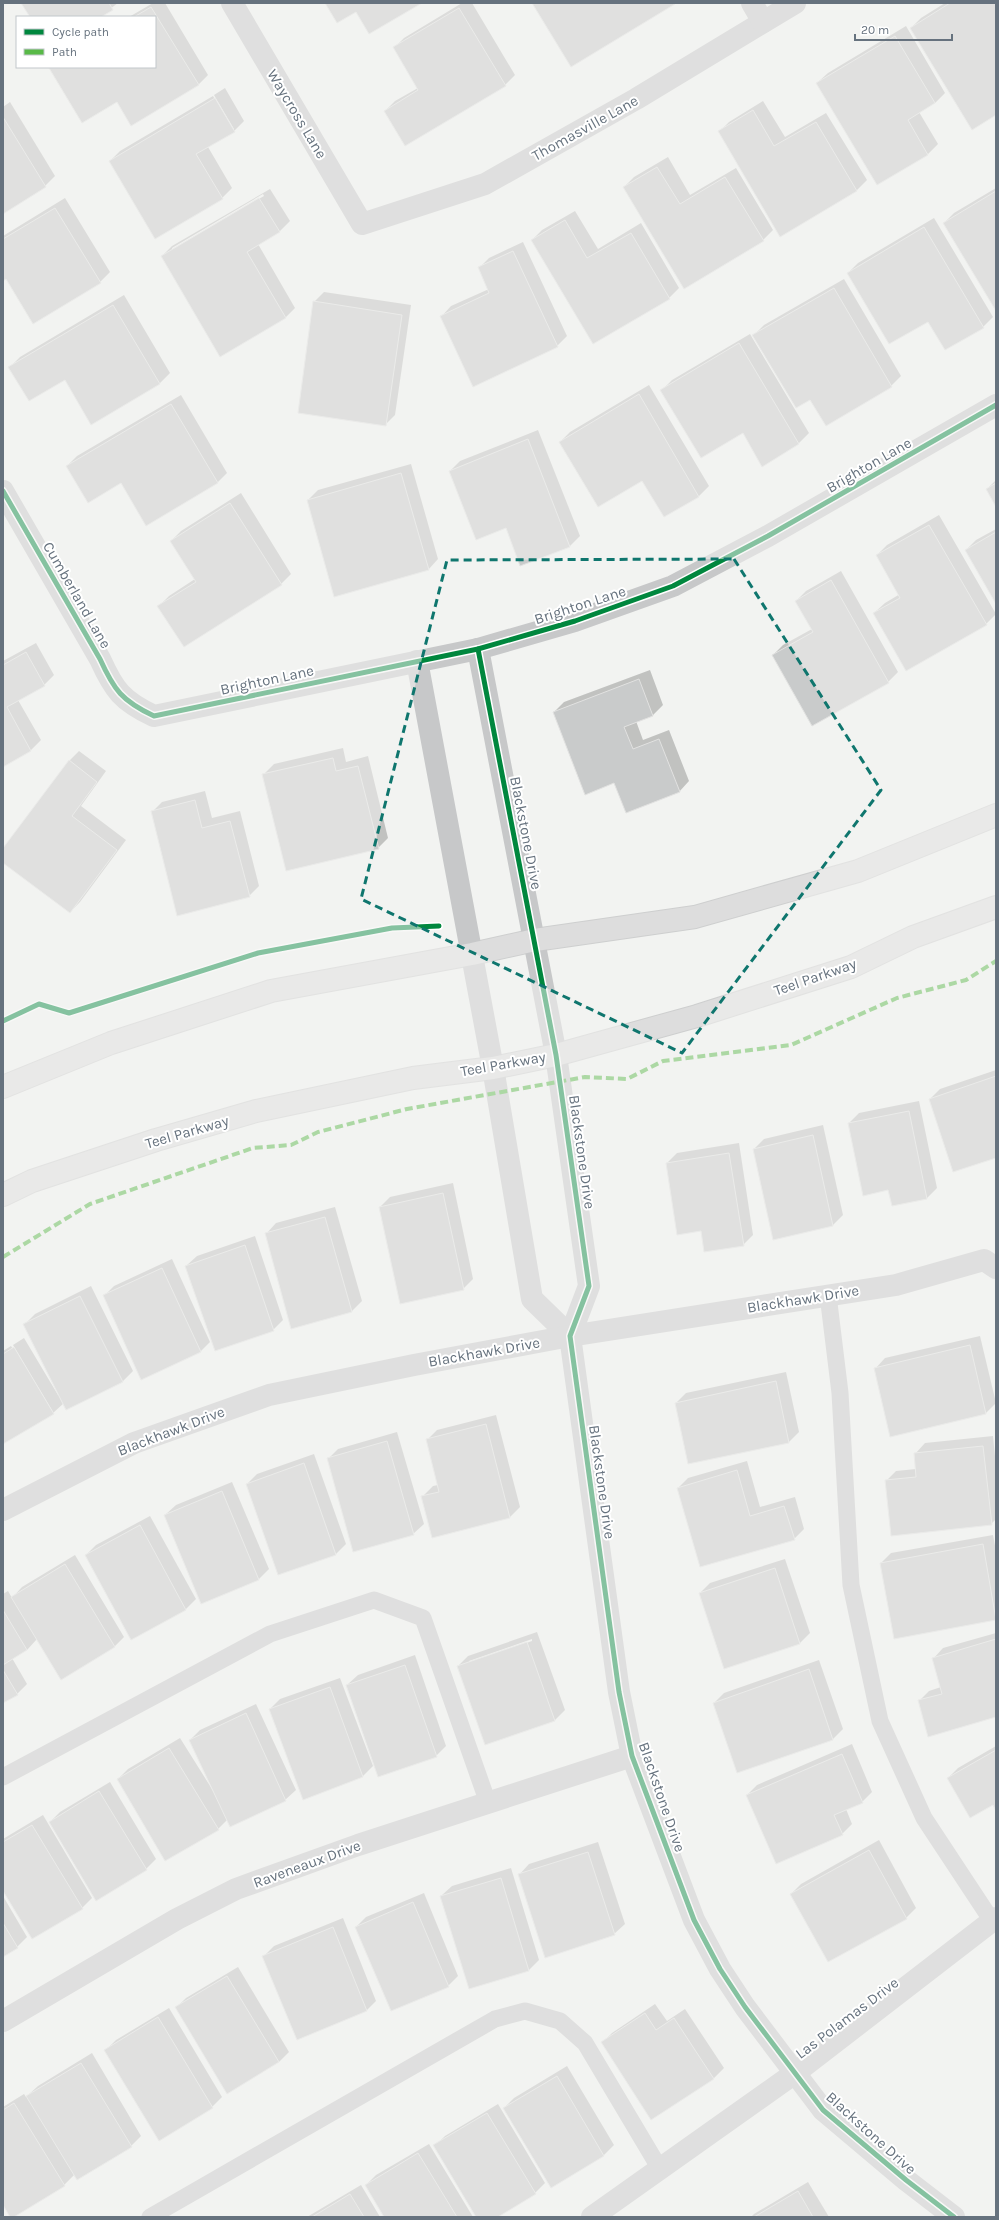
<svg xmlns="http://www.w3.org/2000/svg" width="999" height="2220" font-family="Karla,sans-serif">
<rect width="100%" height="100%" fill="#f2f3f1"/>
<g fill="#0003" fill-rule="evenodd">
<polygon points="22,3 118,3 99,17 31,17"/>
<polygon points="153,3 165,3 208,75 198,85 118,101 50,68 155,67 155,17 129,17"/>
<polygon points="462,3 472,3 515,75 505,85 385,111 395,101 418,88 394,48 404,38"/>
<polygon points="945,3 996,3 996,114 911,28 921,18"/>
<polygon points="906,26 945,93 935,103 919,112 938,144 928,154 817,83 828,73"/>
<polygon points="225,88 244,121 234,131 208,147 232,188 222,198 110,161 120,151 213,96 232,129 234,129 214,95"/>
<polygon points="763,101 785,137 826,113 867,180 857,190 781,235 719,132 729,122"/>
<polygon points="10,102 55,176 45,186 3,212 3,107"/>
<polygon points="668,157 690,195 736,168 773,230 763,240 624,187 634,177"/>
<polygon points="996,188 996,309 944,223 954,213"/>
<path d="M270,189L290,221L279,232L258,244L295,308L285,318L162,256L172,246ZM263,194L264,196L172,250V248Z"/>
<polygon points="65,198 110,272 100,282 7,278 3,280 3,236"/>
<polygon points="575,211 598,249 641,223 679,288 669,298 593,343 532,240 542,230"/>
<polygon points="934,218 993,317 983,327 928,320 848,273 858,263"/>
<polygon points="523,242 567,336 557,346 441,317 451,306 489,289 479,268 489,258"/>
<polygon points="844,279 901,376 891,386 810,399 753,336 764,325"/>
<polygon points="324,292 411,305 395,415 385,425 314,302"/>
<polygon points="124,295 170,373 160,383 91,423 65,379 10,367 20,357"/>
<polygon points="750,334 809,433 799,443 762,465 743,432 662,390 672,380"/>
<polygon points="649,385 709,486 699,496 664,516 643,480 560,442 570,432"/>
<polygon points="181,395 227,473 217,483 121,482 67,466 77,456"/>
<polygon points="538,430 580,536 570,546 506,527 450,471 460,461"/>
<polygon points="411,464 438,559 428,570 308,500 318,490"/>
<polygon points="996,480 996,505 987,489"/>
<polygon points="241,493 291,574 281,584 159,606 169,596 195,579 171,541 181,531"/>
<polygon points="939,515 996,614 986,624 874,613 885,603 900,594 877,555 887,545"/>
<polygon points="996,529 996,602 966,550 976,540"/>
<polygon points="841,571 898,672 888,682 773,655 783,645 812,629 796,601 806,591"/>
<polygon points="36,643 54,675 44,685 18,700 41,740 31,750 3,766 3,661"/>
<polygon points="650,670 663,705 653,715 636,721 643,740 669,730 689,781 679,792 615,782 554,712 564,702"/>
<polygon points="343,748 346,762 368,756 388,838 378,848 264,774 274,764"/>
<polygon points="79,751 106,771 81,806 126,840 80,902 70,912 3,862 3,850 69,761"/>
<polygon points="205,791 212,818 240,811 259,886 249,896 152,812 162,802"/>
<polygon points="996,1070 996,1157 930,1099 940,1089"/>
<polygon points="919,1101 937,1188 927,1198 892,1205 889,1189 849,1123 859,1113"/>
<polygon points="823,1125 843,1215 833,1225 754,1149 764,1139"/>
<polygon points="739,1143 753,1235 743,1245 702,1230 667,1163 677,1153"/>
<polygon points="453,1183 473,1279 463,1289 380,1207 390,1197"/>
<polygon points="335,1207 362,1301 352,1311 266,1234 276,1223"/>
<polygon points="255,1236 283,1320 273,1330 186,1266 197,1256"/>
<polygon points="172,1259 210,1342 200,1352 104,1296 114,1286"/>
<polygon points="91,1286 133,1371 123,1381 67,1409 64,1403 53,1413 3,1443 3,1351 11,1346 51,1412 53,1412 13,1345 24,1338 58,1395 59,1394 25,1324 35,1314"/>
<polygon points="980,1336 996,1403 986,1413 875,1369 885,1358"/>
<polygon points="786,1372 799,1432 789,1442 676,1403 686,1393"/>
<polygon points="496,1415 520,1507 510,1517 423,1496 433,1486 438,1485 427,1440 437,1430"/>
<polygon points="397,1432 424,1524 413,1534 328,1459 338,1449"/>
<polygon points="993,1436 996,1466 996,1519 991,1524 886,1481 896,1471 916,1469 915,1454 925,1443"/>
<polygon points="314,1454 346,1544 336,1554 279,1574 247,1484 257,1474"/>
<polygon points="747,1461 760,1507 795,1497 804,1529 794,1539 678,1488 688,1478"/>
<polygon points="232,1482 269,1569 259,1579 202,1603 165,1515 176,1505"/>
<polygon points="150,1516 196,1599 186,1609 132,1639 86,1555 96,1545"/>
<polygon points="993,1535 996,1551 996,1619 895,1638 881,1563 891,1553"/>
<polygon points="75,1555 124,1637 114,1647 37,1639 27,1650 12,1658 27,1684 17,1694 3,1702 3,1594 8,1591 12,1598 22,1587"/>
<polygon points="785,1559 810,1633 800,1643 700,1593 710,1583"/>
<path d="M537,1632L565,1710L555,1720L485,1744L458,1666L468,1656ZM532,1639V1641L469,1663V1661Z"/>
<polygon points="996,1633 996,1716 919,1701 929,1691 941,1687 933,1659 943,1648"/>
<polygon points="415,1655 446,1746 436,1756 347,1685 358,1675"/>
<polygon points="819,1660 843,1729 833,1739 738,1772 714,1703 724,1693"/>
<polygon points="340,1678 373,1766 363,1776 303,1798 270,1709 280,1699"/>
<polygon points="256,1704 296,1790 285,1800 227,1820 218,1829 118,1779 128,1769 180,1738 217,1797 190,1740 200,1730"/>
<polygon points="852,1744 872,1792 862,1802 846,1809 852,1824 842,1834 747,1795 757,1785"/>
<polygon points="996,1746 996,1809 993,1803 948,1778 958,1768"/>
<polygon points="110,1782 156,1859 146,1869 50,1822 60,1812"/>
<polygon points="43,1815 92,1898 82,1908 3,1889 3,1839"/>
<polygon points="879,1840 916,1908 906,1918 791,1894 801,1884"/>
<polygon points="598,1842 625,1924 614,1934 519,1875 529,1864"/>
<polygon points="511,1868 539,1960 529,1970 469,1988 441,1896 452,1886"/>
<polygon points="424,1893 458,1976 448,1986 356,1927 366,1917"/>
<polygon points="3,1896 27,1937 17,1947 3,1956"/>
<polygon points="343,1918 376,2001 366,2011 264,1956 274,1946"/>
<polygon points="238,1967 289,2052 279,2062 227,2093 176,2008 186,1998"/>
<polygon points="655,2004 667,2021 685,2009 724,2068 714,2078 602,2043 612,2033"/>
<polygon points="169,2008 222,2097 212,2107 106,2050 116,2040"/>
<polygon points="92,2053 141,2136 131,2146 75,2174 64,2185 11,2217 3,2203 3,2107 24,2094 26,2097 38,2086"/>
<polygon points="567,2066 614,2145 604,2155 551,2187 504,2108 514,2098"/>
<polygon points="498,2104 545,2183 535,2193 496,2217 478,2217 435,2146 445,2136"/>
<polygon points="429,2144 473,2217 385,2217 366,2185 376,2175"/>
<polygon points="808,2182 829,2217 751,2217 754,2214"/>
<polygon points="361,2185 380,2217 307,2217"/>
</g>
<g fill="#c9cbcb" stroke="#e2e2e1">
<polygon points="21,3 109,3 113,10 101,17 30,17"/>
<polygon points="325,3 422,3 369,34 356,12 337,23"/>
<polygon points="532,3 674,3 675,4 571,67"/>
<polygon points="950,3 996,3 996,115 972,130 910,28"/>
<polygon points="151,7 199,85 131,126 117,102 82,123 49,68 155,67 155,17 134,17"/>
<polygon points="459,8 506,86 405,146 384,111 418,90 393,47"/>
<polygon points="895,36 935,103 908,120 928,155 877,185 816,83"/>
<polygon points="215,98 235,132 196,154 223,199 155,239 109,161"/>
<polygon points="753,110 774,146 816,122 857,191 780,237 718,131"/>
<polygon points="3,117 46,187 3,214"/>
<polygon points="657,167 680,204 725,177 764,241 684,289 623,187"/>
<polygon points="996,191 996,311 943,223"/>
<polygon points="259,198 280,232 247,252 286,318 220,357 161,256"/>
<polygon points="55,208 101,283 33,324 6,279 3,281 3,239"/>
<polygon points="565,220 587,258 631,233 670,299 593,344 531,240"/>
<polygon points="924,227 984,328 945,350 928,322 889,344 847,273"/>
<polygon points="513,251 558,347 473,387 440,316 489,293 478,267"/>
<polygon points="834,288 892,387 826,426 810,400 796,408 752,335"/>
<polygon points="313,301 402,315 386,426 298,413"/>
<polygon points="113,305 160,384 91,425 65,380 29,401 8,367"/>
<polygon points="739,343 799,444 762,467 743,433 701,458 660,390"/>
<polygon points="639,394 699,497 664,517 642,481 598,507 559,442"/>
<polygon points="171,404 218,483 146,526 121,483 88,503 66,466"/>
<polygon points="528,439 570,547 520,566 506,528 476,540 449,471"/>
<polygon points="401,473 429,570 334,597 307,500"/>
<polygon points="996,483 996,507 986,489"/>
<polygon points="230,503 282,585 184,647 157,606 196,582 170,541"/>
<polygon points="929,525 987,625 906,671 873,613 900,598 876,555"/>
<polygon points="996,532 996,604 965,550"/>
<polygon points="831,580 889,683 812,726 772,655 813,632 795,601"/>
<polygon points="26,652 45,686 7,707 31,751 3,767 3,665"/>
<polygon points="639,679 653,716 624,727 633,749 659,739 680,792 626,813 614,783 585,795 553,712"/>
<polygon points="333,758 336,771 358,766 379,849 286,871 262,774"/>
<polygon points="69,760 97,782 72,816 117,850 70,913 3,863 3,848"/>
<polygon points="195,800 202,828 230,821 250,897 177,916 151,811"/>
<polygon points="996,1076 996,1158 953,1172 929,1099"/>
<polygon points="909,1111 927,1199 892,1206 888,1190 863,1196 848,1123"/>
<polygon points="813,1135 833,1226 773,1240 753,1149"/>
<polygon points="729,1153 744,1246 704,1252 701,1231 677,1235 666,1163"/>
<polygon points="443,1193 464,1290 400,1304 379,1207"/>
<polygon points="325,1217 352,1312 291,1329 265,1233"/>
<polygon points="245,1245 274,1331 215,1351 185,1266"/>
<polygon points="162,1268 201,1352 141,1380 103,1295"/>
<polygon points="80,1296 123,1382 66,1410 23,1324"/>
<polygon points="970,1345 986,1414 890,1437 874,1368"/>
<polygon points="14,1347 54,1414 3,1444 3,1354"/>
<polygon points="776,1381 789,1443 688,1464 675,1403"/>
<polygon points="486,1424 510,1518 432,1538 421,1496 439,1492 426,1439"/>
<polygon points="387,1441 414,1535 353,1552 327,1458"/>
<polygon points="983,1446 992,1525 891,1536 885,1480 916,1477 914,1453"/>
<polygon points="304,1463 336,1555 278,1575 246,1484"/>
<polygon points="737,1470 750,1516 784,1506 795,1540 700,1567 677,1488"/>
<polygon points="222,1491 259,1580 201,1604 164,1515"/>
<polygon points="140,1525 186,1610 131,1640 85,1555"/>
<polygon points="983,1544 996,1620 894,1639 880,1563"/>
<polygon points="65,1564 115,1647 61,1680 11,1597"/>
<polygon points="775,1568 800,1644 724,1669 699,1593"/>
<polygon points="3,1610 27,1650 3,1665"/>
<polygon points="996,1639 996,1717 928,1737 918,1700 942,1694 932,1658"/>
<polygon points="527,1642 555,1721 485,1745 457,1666"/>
<polygon points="405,1665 437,1757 378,1777 346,1685"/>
<polygon points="809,1669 833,1740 737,1773 713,1703"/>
<polygon points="3,1670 18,1695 3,1703"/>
<polygon points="330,1687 363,1777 303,1800 269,1709"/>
<polygon points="246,1713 286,1801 230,1827 189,1740"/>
<polygon points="169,1748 219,1830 165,1861 117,1779"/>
<polygon points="996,1750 996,1811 993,1805 970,1818 947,1778"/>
<polygon points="842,1754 863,1803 834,1815 843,1835 776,1864 746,1795"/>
<polygon points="99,1791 147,1870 96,1901 49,1822"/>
<polygon points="32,1825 83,1909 32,1939 3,1891 3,1842"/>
<polygon points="869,1850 907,1919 828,1962 790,1894"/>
<polygon points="588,1852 615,1935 545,1958 518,1874"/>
<polygon points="501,1878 529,1971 469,1989 440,1896"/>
<polygon points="413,1902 449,1987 391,2011 355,1927"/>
<polygon points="3,1923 18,1948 3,1957"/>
<polygon points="333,1927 367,2011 297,2040 262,1956"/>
<polygon points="227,1976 279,2062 227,2094 175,2007"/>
<polygon points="645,2013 656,2030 674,2018 714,2079 651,2120 601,2042"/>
<polygon points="158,2017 213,2108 159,2141 104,2050"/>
<polygon points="81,2063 132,2147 77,2180 26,2096"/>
<polygon points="557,2076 604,2156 551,2188 503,2108"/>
<polygon points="14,2103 65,2186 14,2217 10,2217 3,2205 3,2110"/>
<polygon points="487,2113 536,2194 498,2217 476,2217 433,2145"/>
<polygon points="418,2153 457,2217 384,2217 365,2185"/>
<polygon points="798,2191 813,2217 754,2217"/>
<polygon points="350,2194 364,2217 312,2217"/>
</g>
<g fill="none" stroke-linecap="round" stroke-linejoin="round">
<defs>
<g id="secondary">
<polyline points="3,1087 111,1043 271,991 472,954 535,940 695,917 858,871 996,815"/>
<polyline points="3,1195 32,1181 156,1140 256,1111 413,1078 493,1068 556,1055 697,1016 851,967 913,937 996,907"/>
</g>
</defs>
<use href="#secondary" stroke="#cecfcf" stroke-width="24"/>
<g stroke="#c7c8c9" stroke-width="17">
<polyline points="828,1295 840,1393 851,1585 880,1721 924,1818 992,1921"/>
<polyline points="3,1777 270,1634 374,1600 423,1618 488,1803"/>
<polyline points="150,2217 495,2019 525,2011 560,2021 585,2043 660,2169"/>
</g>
<g stroke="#c7c8c9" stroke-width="22">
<polyline points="232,3 362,224 485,184 636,99 795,3"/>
<polyline points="752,3 763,22"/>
<path d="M3,491L100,659C114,690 122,701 154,716L478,649L575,621L673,586L768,536L996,405"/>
<polyline points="478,649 556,1055 589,1286 570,1336 619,1692 632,1756 694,1920 720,1969 745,2007 823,2110 906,2180 954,2217"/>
<polyline points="417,661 493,1068 532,1299 570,1336"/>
<polyline points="3,1510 134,1443 269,1395 414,1365 570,1336 896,1285 984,1260 996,1268"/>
<polyline points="3,2021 177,1919 236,1889 358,1845 632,1756"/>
<polyline points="592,2217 795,2073 996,1918"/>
</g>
<use href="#secondary" stroke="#ddd" stroke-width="22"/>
<polyline stroke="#58b947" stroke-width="4" stroke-dasharray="8 4" stroke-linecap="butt" points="3,1257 90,1204 253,1148 291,1145 318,1132 407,1109 585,1077 627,1079 663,1061 791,1045 897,998 966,980 996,961"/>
<defs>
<g id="cycleway">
<path d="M3,491L100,659C114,690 122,701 154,716L478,649L575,621L673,586L768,536L996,405"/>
<polyline points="478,649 556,1055 589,1286 570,1336 619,1692 632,1756 694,1920 720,1969 745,2007 823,2110 906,2180 954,2217"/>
<polyline points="3,1021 39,1004 69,1013 258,953 392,928 439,926"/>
</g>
</defs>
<use href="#cycleway" stroke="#fff" stroke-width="8"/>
<use href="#cycleway" stroke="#00873e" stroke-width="5"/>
</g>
<path d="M0 0H999V2220H0ZM734,559L881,790L682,1053L361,899L447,560Z" fill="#f2f3f1" fill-opacity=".55" fill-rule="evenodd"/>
<path fill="none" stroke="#0f766e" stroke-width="3" stroke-dasharray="8 5" stroke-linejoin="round" d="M734,559L881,790L682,1053L361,899L447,560Z"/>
<g text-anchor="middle" stroke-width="4" stroke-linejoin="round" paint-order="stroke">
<g font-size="15" fill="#66727e" stroke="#fff">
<text transform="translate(297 114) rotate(59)" y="5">Waycross Lane</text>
<text transform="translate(585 128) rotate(-29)" y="5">Thomasville Lane</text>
<text transform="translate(869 465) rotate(-30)" y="5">Brighton Lane</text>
<text transform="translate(77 595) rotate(60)" y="5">Cumberland Lane</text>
<text transform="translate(580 605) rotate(-18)" y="5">Brighton Lane</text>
<text transform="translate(267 680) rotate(-12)" y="5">Brighton Lane</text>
<text transform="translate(526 833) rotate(79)" y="5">Blackstone Drive</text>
<text transform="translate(815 977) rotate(-19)" y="5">Teel Parkway</text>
<text transform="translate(503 1064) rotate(-10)" y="5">Teel Parkway</text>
<text transform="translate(187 1132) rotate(-16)" y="5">Teel Parkway</text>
<text transform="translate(582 1152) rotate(82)" y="5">Blackstone Drive</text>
<text transform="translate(803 1299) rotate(-9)" y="5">Blackhawk Drive</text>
<text transform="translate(484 1352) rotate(-10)" y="5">Blackhawk Drive</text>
<text transform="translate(171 1431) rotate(-21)" y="5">Blackhawk Drive</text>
<text transform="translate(602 1482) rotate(82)" y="5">Blackstone Drive</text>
<text transform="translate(662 1797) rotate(71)" y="5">Blackstone Drive</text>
<text transform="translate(307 1864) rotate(-20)" y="5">Raveneaux Drive</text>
<text transform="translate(847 2018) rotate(-37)" y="5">Las Polamas Drive</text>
<text transform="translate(871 2133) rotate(42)" y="5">Blackstone Drive</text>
</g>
</g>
<rect width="999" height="2220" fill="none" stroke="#66727e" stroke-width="8"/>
<rect x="16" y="16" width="140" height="52" fill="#ffffff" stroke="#c2c7cb"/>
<rect x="24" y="29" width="20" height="6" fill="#00873e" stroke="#c2c7cb"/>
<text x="52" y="36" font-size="12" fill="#66727e">Cycle path</text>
<rect x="24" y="49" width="20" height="6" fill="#58b947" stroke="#c2c7cb"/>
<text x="52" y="56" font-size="12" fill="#66727e">Path</text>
<path d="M855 34v6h97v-6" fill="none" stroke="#66727e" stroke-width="2"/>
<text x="861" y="34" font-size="12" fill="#66727e" stroke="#ffffff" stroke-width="3" paint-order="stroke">20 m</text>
</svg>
